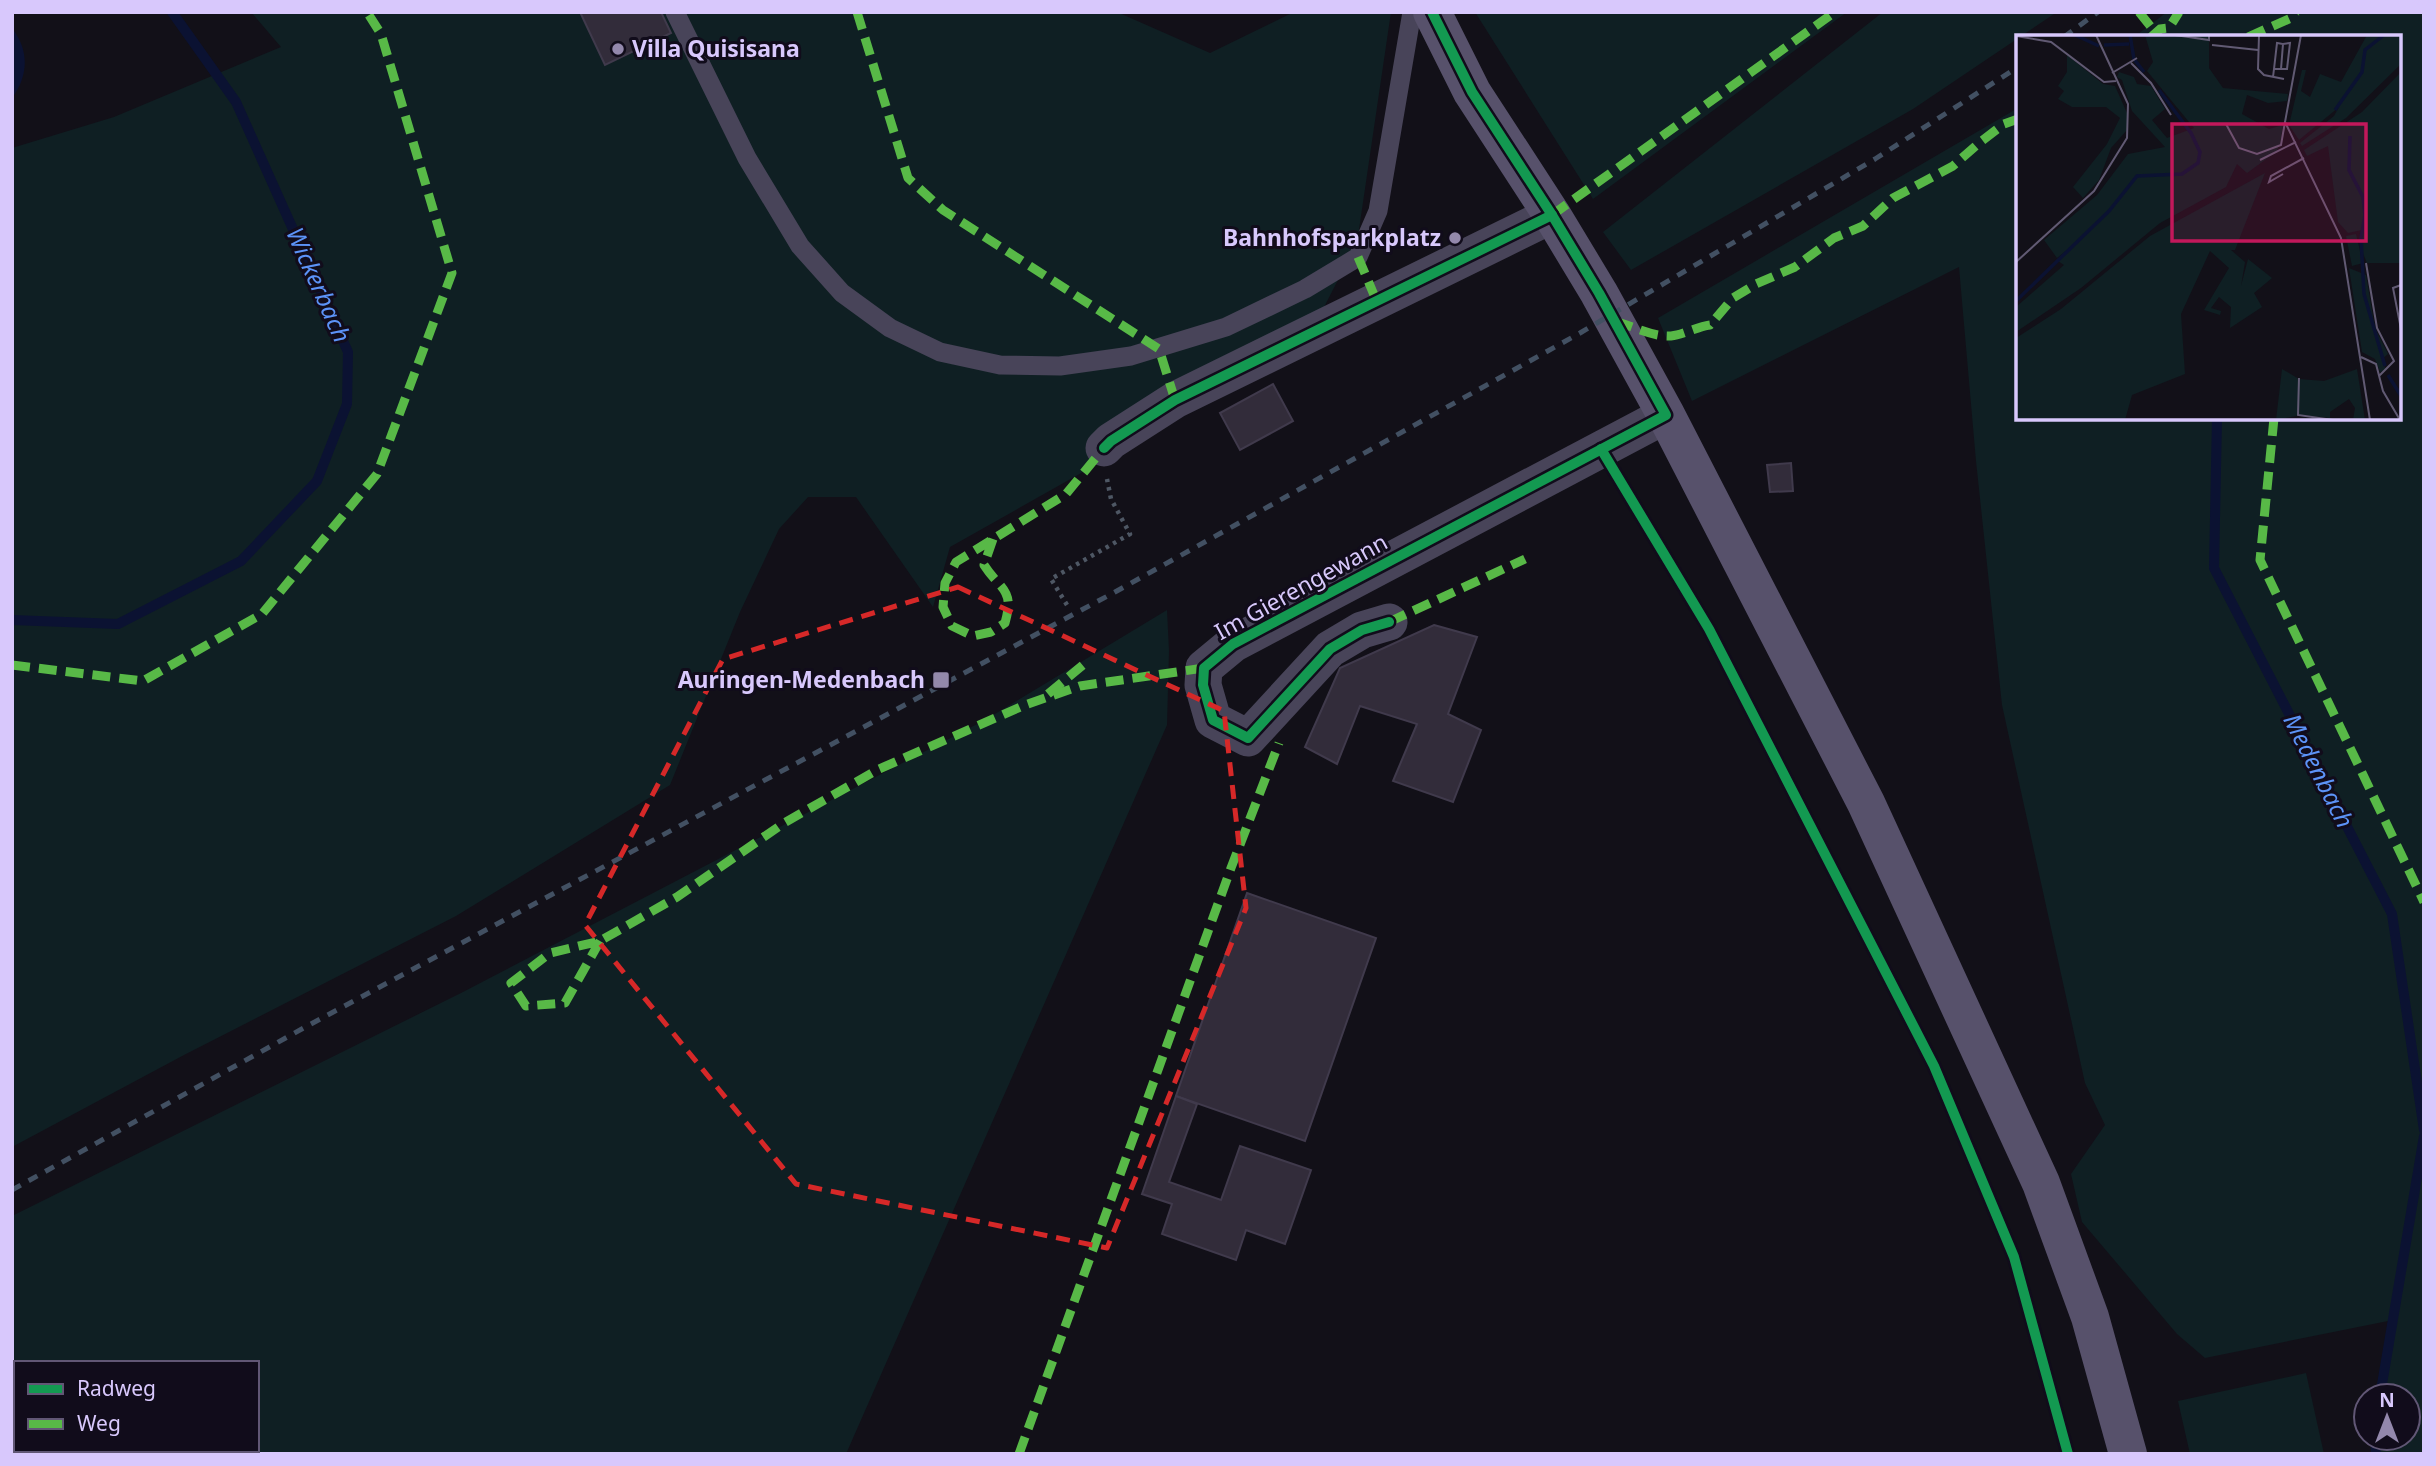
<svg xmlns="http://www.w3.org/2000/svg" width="2436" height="1466" font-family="'Noto Sans',sans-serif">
<rect width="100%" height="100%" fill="#121018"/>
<g fill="#0f1f23" fill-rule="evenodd">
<polygon points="251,12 1117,12 1210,53 1294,12 1391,12 1357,243 1303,348 950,547 933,607 856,497 808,497 779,529 740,612 670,785 456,916 184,1055 12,1147 12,148 114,117 281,47"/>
<polygon points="1475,12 1847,12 1593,199"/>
<polygon points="1883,12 2057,12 1913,109 1631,270 1603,232"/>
<polygon points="2167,12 2424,12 2424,1454 2372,1454 2374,1438 2408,1438 2408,1396 2379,1396 2388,1321 2205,1358 2177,1334 2082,1222 2071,1174 2105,1125 2085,1083 2002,705 1976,461 1959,267 1692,401 1658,318 2018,108 2018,418 2399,418 2399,37 2134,37"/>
<path d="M1167,610L1169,651L1167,725L846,1454H12V1216L463,992L985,720ZM16,1363H257V1450H16Z"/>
<polygon points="2306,1373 2324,1454 2190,1454 2178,1401"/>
</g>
<path fill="#0b1232" d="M12,28C29,50 29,75 12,98Z"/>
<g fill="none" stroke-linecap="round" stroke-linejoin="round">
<g stroke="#0b1232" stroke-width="10">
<polyline points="2217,418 2214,568 2392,914 2424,1130"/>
<polyline points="12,620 118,624 241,561 317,481 347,404 348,352 236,102 172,12"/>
<polyline points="2380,1396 2424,1136"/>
<polyline points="2375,1438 2376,1454"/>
</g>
</g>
<g fill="#322c3a" stroke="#403a4c" stroke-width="2">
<polygon points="580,12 661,12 671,33 605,65"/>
<polygon points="1273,384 1293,421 1240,450 1220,413"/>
<polygon points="1791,463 1793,491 1770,492 1767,465"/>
<polygon points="1434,625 1477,637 1448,714 1481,730 1453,802 1393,781 1417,724 1360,706 1337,764 1305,747 1340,668"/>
<polygon points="1247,893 1376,938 1305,1141 1176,1096"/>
<polygon points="1176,1096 1197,1104 1169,1182 1221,1200 1240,1146 1311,1170 1285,1244 1246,1230 1236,1260 1162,1234 1172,1204 1142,1194"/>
</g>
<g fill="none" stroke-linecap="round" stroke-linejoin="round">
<polyline stroke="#4e5764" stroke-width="4.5" stroke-dasharray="3.5 5" stroke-linecap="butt" points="1067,605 1051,579 1130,534 1111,499 1107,479"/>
<polyline stroke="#484459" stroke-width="19" points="675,12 747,158 800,246 842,293 890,328 940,352 1000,365 1060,366 1131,356 1226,327 1305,289 1358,257 1378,211 1412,12"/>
<g stroke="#484459" stroke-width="37">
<polyline points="1104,448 1111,441 1175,400 1552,215"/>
<polyline points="1389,622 1362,630 1330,649 1248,738 1213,720 1203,685 1204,668 1233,644 1666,415"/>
</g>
<polyline stroke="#57516b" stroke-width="38" points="1432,12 1472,92 1552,215 1599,293 1666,415 1866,803 2041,1183 2090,1317 2128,1454"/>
<g stroke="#425062" stroke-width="5" stroke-dasharray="10 9" stroke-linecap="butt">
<polyline points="2064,37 2098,12"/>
<polyline points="12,1190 309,1025 1115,592 1580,333 1875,159 2018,67"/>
</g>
<g stroke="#58b947" stroke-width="9" stroke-dasharray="18 9" stroke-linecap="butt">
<polyline points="857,12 908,178 943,210 1159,349 1175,400"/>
<polyline points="2139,12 2159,37"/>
<polyline points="2151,37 2160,29 2169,28 2179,12"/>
<polyline points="2248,37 2291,18 2296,12"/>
<polyline points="1552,215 1835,12"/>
<polyline points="1358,257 1377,302"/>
<path d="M1615,321C1632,326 1652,337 1671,336C1683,335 1696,327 1710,325L1733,298L1756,284L1795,267L1834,238L1863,226L1893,198L1953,166L1979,143L2004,124L2018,119"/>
<polyline points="2274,418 2260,560 2424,902"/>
<path d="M993,539L984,565C1000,590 1015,588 1005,623L991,632L973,636L952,626L943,607L945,583L956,562L1066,494L1104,448"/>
<polyline points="1389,622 1525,559"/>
<polyline points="12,665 143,681 262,614 377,474 452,273 381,34 367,12"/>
<polyline points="1048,694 1083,665"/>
<polyline points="600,941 565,1003 526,1006 511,983 550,953 600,941 677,897 784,823 879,769 1025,705 1080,686 1204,668"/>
<polyline points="1019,1454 1231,868 1279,743"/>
</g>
<defs>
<g id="cycleway">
<polyline points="1104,448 1111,441 1175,400 1552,215"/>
<polyline points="1601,449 1709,629 1934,1066 2014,1257 2068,1454"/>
<polyline points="1389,622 1362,630 1330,649 1248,738 1213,720 1203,685 1204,668 1233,644 1666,415 1599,293 1552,215 1472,92 1432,12"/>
</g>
</defs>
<use href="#cycleway" stroke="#110c1b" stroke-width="15"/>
<use href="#cycleway" stroke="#139951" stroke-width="10"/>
</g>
<path fill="none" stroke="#d62828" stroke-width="5" stroke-dasharray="14 9" stroke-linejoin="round" d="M958,587L1224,711L1246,908L1107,1248L796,1184L585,925L723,659Z"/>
<g fill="#9388ac" stroke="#110c1b" stroke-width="2.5">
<circle cx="618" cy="49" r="7"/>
<circle cx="1455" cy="238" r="7"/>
<rect x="932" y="671" width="18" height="18" rx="3.5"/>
</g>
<g text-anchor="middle" stroke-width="6" stroke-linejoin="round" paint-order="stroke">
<g font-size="23" font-weight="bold" fill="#d8c8fc" stroke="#110c1b" text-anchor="end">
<text x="632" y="57" text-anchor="start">Villa Quisisana</text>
<text x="1441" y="246">Bahnhofsparkplatz</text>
<text x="925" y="688">Auringen-Medenbach</text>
</g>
<g font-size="23" fill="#d8c8fc" stroke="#110c1b">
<text transform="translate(1301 587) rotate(-29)" y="8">Im Gierengewann</text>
</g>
<g font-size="24" font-style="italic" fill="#5c93f7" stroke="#110c1b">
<text transform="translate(318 285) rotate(66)" y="8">Wickerbach</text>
<text transform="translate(2318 771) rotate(63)" y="8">Medenbach</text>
</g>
</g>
<g transform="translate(2016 35)">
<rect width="385" height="385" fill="#121018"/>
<path d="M129,0H193V33L207,53L272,59L271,66L252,68L231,60L226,79L253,94L267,90L264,109L260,117L231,138L221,129L210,152L144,188L65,253L0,297V272L48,230L42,226L55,212L41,223L28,205L81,160L112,119L149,112L116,76L106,45L101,42L103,37L118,42L121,49L135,51L149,74L136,85L151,103L178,93L131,36L137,27ZM351,0H385V29L330,83L286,111L284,108L318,81L323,72L283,105L273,90L286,35H290L285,56L294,62L304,39L325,47ZM51,20L87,49L99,51L111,78V95L95,113L83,145L67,163L57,152L91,109L104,83L90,72H56L42,64L48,56L42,51L51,37ZM385,37V228H351L344,211L346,195L332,198L322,187L312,111L291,121L288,115L346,77ZM249,138L219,215H215L229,227L225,251L232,224L256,243L238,258L246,272L214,293L215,272L203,262L195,273L205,276L204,280L188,275L213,233L194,216L165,279L169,339L116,360L109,385H0V303L45,274L134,201ZM340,199L347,228L336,231L330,201ZM333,233L350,240L359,293L372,319L366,324L370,335L364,337L359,324L346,317ZM266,334L283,344L308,346L341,334L349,385H337L339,373L333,364L314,377V383L285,380L260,385Z" fill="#0f1f23"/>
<path fill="none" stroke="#0b1232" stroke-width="3.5" d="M59,0L83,11M114,0L118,24L128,37M88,10L113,9M319,75L346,37L349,15L368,0M334,101L333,135L347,162L349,180L345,203L348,259L369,331M0,266L93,176L121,141L166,139L182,128L184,117L175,98L143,55M372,340L385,361"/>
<path fill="none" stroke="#615a73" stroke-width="2" d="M159,0L193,5V0M243,0L242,34L248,40L268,44M285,0L269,87L325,203L354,385M0,1L35,7L88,47L100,46M196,10L242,15M115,28L135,48L155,80M265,34H271L274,8L267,9M96,38L121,23M257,42L258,34L261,8L267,9L265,34H258M385,69V116M210,89L223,113L241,119L265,110L269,87M244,125L280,107M267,139L253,147L255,141L288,123M0,227L78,156L111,103L112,69L80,0M350,228L361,293L378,326L363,341M385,250L377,253L385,294M345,322L360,329L367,356L384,385M283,343L282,380L317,385"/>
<path fill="#c2185b" fill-opacity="0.15" stroke="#c2185b" stroke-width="3.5" d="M156,89H350V206H156Z"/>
<rect width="385" height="385" fill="none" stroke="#d8c8fc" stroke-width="3.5"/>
</g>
<rect width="2436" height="1466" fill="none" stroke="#d8c8fc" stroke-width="28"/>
<rect x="14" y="1361" width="245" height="91" fill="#110c1b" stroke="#615775" stroke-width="2"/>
<rect x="28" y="1384" width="35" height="10" fill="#139951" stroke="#615775" stroke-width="2"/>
<text x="77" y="1396" font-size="21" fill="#d8c8fc">Radweg</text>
<rect x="28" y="1419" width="35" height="10" fill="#58b947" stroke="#615775" stroke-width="2"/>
<text x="77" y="1431" font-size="21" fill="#d8c8fc">Weg</text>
<g transform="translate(2387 1417)"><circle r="33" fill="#110c1b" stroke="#615775" stroke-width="2"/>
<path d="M0-5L12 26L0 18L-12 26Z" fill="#9388ac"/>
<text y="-10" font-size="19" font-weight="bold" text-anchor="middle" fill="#d8c8fc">N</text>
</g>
</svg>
